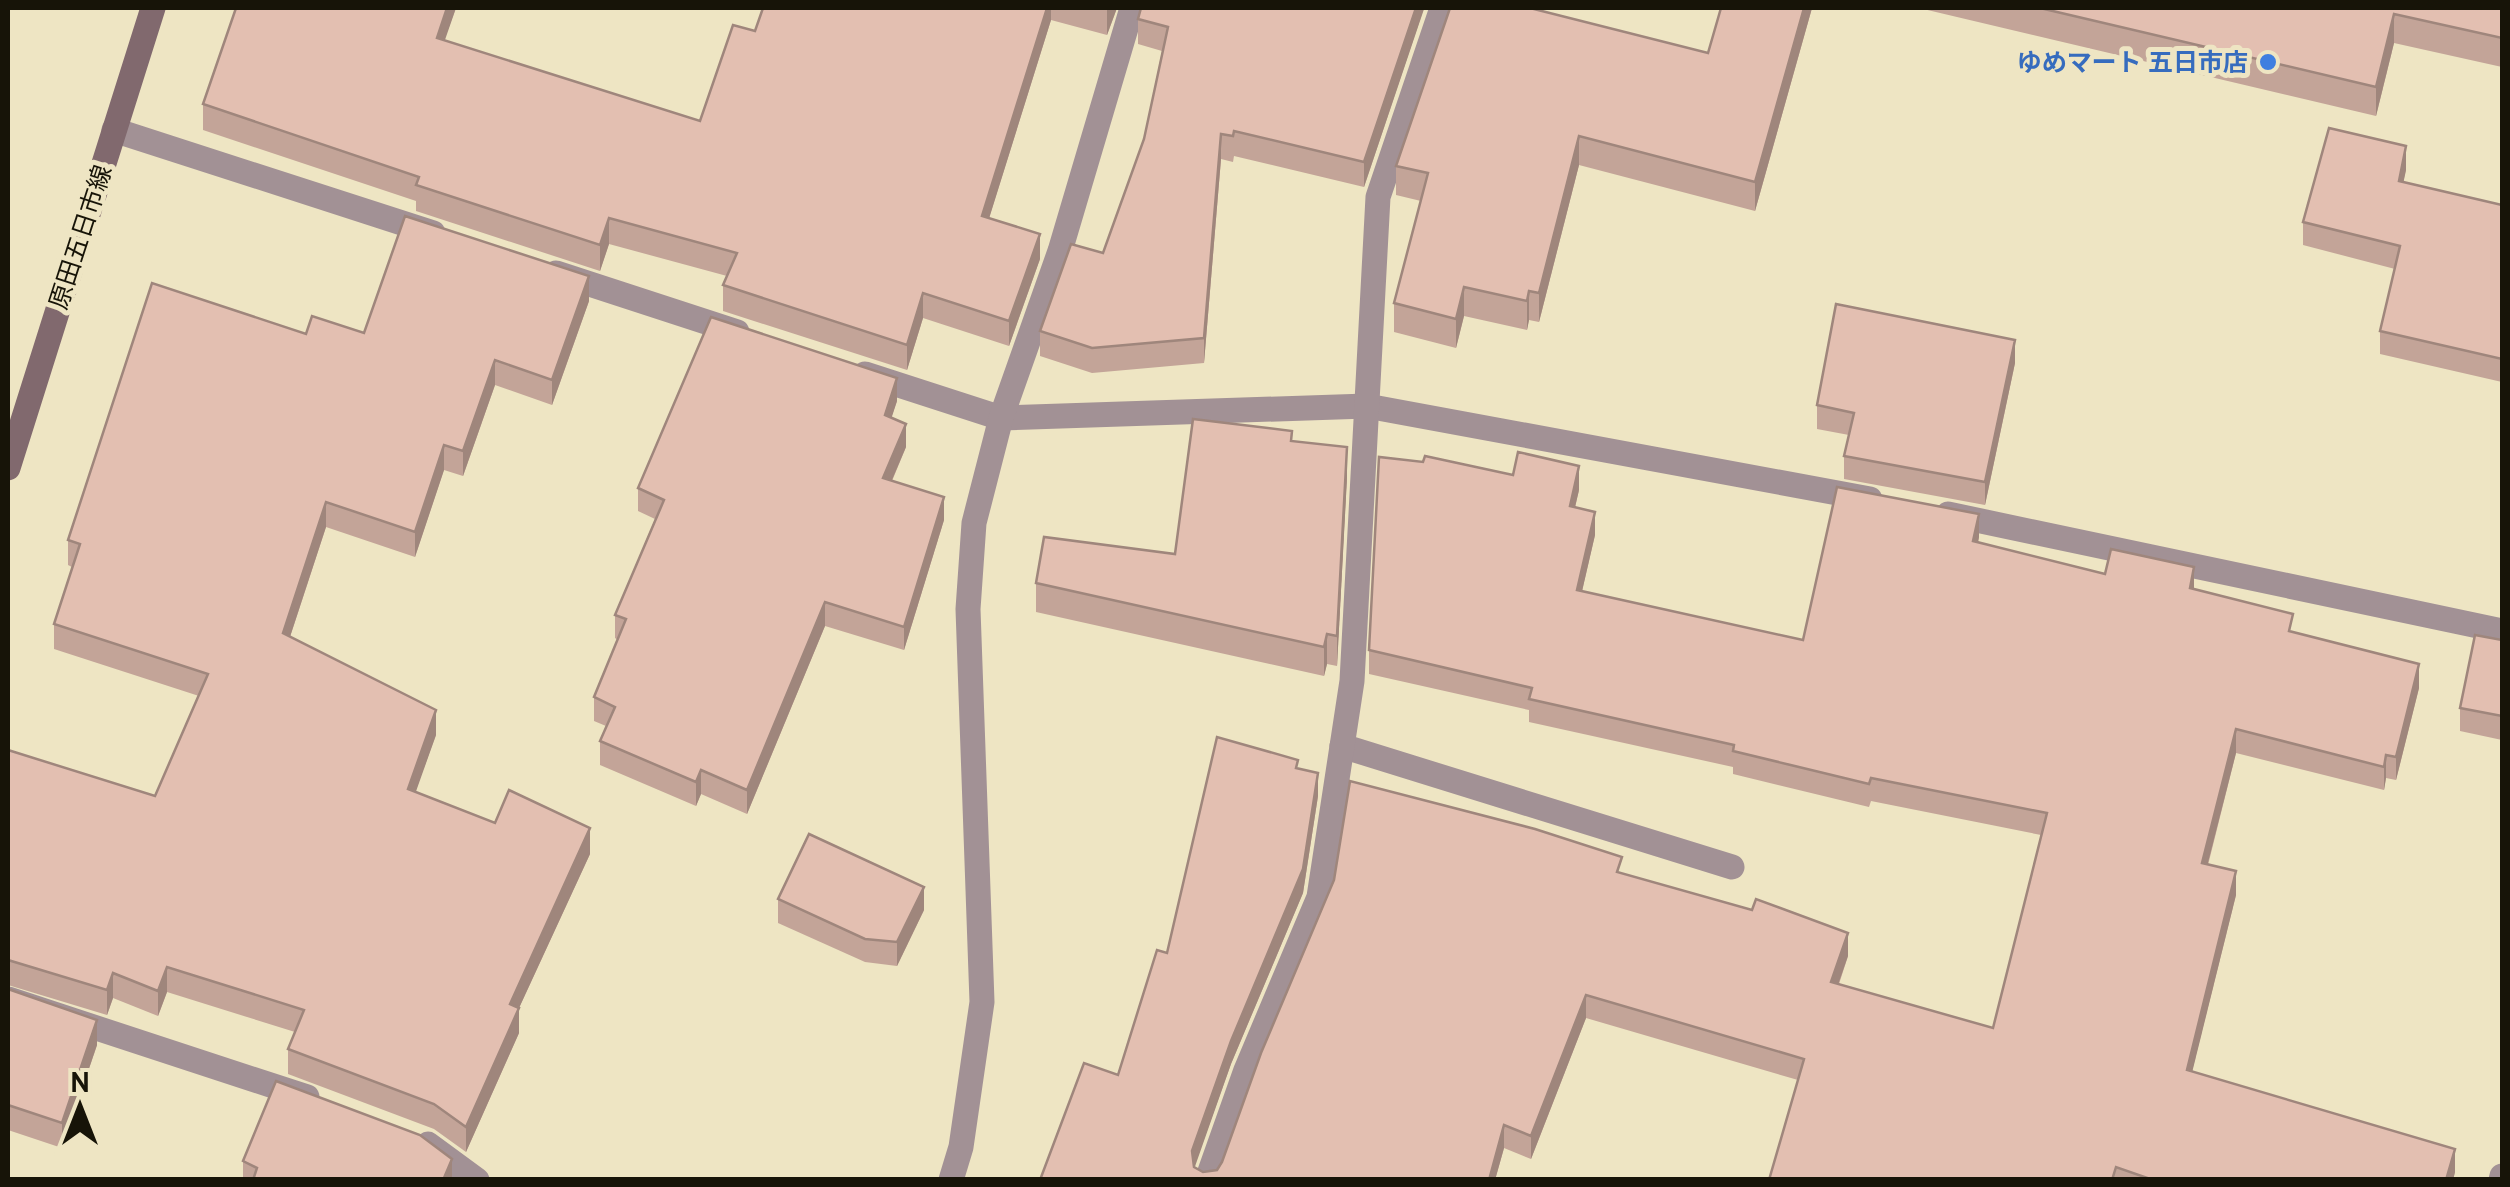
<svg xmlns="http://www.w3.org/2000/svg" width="2510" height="1187" font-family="Overpass,'Noto Sans JP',sans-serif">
<rect width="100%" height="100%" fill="#eee5c3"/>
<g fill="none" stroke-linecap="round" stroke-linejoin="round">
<g stroke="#a29195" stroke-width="25">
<polyline points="114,130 433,233"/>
<polyline points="556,273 737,332"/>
<polyline points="865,374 1001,418 1367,406 1870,499"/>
<polyline points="1948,514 2502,631"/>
<polyline points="1342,746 1732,867"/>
<polyline points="8,999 307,1097"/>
<polyline points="428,1144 477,1180"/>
<polyline points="951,1180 961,1147 982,1002 968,609 974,523 1001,418 1060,251 1132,8"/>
<polyline points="1207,1180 1246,1070 1319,897 1352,681 1378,197 1442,8"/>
<polyline points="2501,1180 2502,1176"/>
</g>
<polyline stroke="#81696e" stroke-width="25" points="8,468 153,8"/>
</g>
<g fill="#c3a498">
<polygon points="236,8 456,8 444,40 700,121 755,31 763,8 1117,8 1107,35 1051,20 989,218 1040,259 1009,346 923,318 907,370 723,311 723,285 727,276 609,244 600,271 416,211 416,201 203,130 203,104"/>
<polygon points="1424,8 1364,187 1234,156 1233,162 1221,159 1204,363 1092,373 1040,356 1040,331 1103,253 1144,139 1162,51 1138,44 1138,19"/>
<polygon points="1721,8 1812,8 1755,211 1579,165 1539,322 1529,320 1527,330 1464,316 1456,348 1394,332 1394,303 1421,201 1396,195 1396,166 1708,53"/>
<polygon points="1919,8 2502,8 2502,67 2394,43 2376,116"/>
<polygon points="2406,170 2403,182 2502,205 2502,382 2380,354 2380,331 2395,269 2303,245 2303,222"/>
<polygon points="589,301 552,405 495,385 463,476 444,470 415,557 326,527 290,637 436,735 415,792 495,823 590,854 519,1008 519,1033 466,1152 434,1129 288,1074 288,1049 295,1032 167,992 158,1016 113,998 107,1015 8,985 8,750 155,796 199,696 54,649 54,624 72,567 68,565 68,540 306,334 364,333"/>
<polygon points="2015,363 1985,505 1844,479 1844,456 1849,435 1817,429 1817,405"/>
<polygon points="897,401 891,418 906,447 892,481 944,520 904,650 825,626 747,814 701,794 696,806 600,765 600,741 606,726 594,721 594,697 618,640 615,638 615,615 655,519 638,511 638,488"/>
<polygon points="1292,441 1347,477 1337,666 1327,664 1324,676 1036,612 1036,583 1175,554"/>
<polygon points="1579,490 1575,507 1595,535 1582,591 1803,640 1979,537 1978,543 2105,574 2194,589 2419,688 2396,780 2386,778 2384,790 2236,753 2208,865 2236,895 2192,1071 2455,1172 2453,1180 1769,1180 1798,1080 1586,1018 1531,1159 1504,1148 1495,1180 1040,1180 1118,1075 1167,953 1298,768 1318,796 1303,893 1231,1064 1194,1167 1203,1172 1217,1170 1622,874 1848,956 1839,984 1993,1028 2041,835 1871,801 1869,807 1733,774 1733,767 1529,722 1529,710 1369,674 1369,650"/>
<polygon points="2502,640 2502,740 2460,731 2460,708"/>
<polygon points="778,899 924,910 897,966 865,962 778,923"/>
<polygon points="8,989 97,1045 62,1148 8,1130"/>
<polygon points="243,1161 452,1180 243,1180"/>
</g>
<g fill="#9f867c">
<polygon points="447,8 456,8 437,63 437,38"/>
<polygon points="1047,8 1051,8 1051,20 982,241 982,216"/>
<polygon points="1108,8 1117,8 1107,35 1107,10"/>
<polygon points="1416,8 1424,8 1424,9 1364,187 1364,162"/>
<polygon points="1804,8 1812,8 1755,211 1755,182"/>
<polygon points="2394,14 2394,43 2376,116 2376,87"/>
<polygon points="1221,134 1221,159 1204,363 1204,338"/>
<polygon points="1579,136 1579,165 1539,322 1539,293"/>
<polygon points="2406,146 2406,170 2399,204 2399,181"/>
<polygon points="609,218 609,244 600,271 600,245"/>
<polygon points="1040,234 1040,259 1009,346 1009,321"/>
<polygon points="589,276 589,301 552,405 552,380"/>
<polygon points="1464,287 1464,316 1456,348 1456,319"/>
<polygon points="1529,291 1529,320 1527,330 1527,301"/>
<polygon points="923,293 923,318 907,370 907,345"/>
<polygon points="2015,340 2015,363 1985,505 1985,482"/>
<polygon points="495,360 495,385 463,476 463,451"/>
<polygon points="897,378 897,401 885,438 885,415"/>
<polygon points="906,424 906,447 883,501 883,478"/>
<polygon points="444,445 444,470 415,557 415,532"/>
<polygon points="1347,447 1347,477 1337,666 1337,636"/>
<polygon points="1579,466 1579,490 1570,529 1570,506"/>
<polygon points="944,497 944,520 904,650 904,627"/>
<polygon points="326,502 326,527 283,658 283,633"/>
<polygon points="1595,512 1595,535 1577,613 1577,590"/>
<polygon points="1979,514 1979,537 1973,565 1973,541"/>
<polygon points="2194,567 2194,591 2190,588"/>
<polygon points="825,602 825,626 747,814 747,790"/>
<polygon points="1327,634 1327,664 1324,676 1324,647"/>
<polygon points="2419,664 2419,688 2396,780 2396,757"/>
<polygon points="436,710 436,735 408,814 408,789"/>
<polygon points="2236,729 2236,753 2202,886 2202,863"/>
<polygon points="2386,755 2386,778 2384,790 2384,767"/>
<polygon points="701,770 701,794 696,806 696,782"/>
<polygon points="1318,773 1318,796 1303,893 1231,1064 1192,1175 1192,1151"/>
<polygon points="590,828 590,854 519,1008 519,1033 466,1152 466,1127 510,1004"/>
<polygon points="2236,871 2236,895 2187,1093 2187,1070"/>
<polygon points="924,887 924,910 897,966 897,942"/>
<polygon points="1848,933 1848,956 1831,1005 1831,982"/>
<polygon points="167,967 167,992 158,1016 158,991"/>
<polygon points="113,973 113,998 107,1015 107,990"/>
<polygon points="1586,995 1586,1018 1531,1159 1531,1136"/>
<polygon points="97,1020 97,1045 62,1148 62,1123"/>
<polygon points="1504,1125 1504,1148 1495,1180 1489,1180"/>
<polygon points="2455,1149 2455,1172 2453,1180 2446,1180"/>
<polygon points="452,1159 452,1180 444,1180"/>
</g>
<g fill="#e3bfb1" stroke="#9f867c" stroke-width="2.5">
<polygon points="236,8 447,8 437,38 700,121 733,25 755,31 763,8 1047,8 982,216 1040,234 1009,321 923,293 907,345 723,285 737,253 609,218 600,245 416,185 419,177 203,104"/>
<polygon points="1141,8 1416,8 1364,162 1234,131 1233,136 1221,134 1204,338 1092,348 1040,331 1071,244 1103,253 1144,139 1168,27 1138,19"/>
<polygon points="1450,8 1530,8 1708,53 1721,8 1804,8 1755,182 1579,136 1539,293 1529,291 1527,301 1464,287 1456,319 1394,303 1428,173 1396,166"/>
<polygon points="2040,8 2502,8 2502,38 2394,14 2376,87"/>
<polygon points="2329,128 2406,146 2399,181 2502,205 2502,359 2380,331 2400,246 2303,222"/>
<polygon points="405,216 589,276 552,380 495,360 463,451 444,445 415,532 326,502 283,633 436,710 408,789 495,823 509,790 590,828 510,1004 519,1008 466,1127 434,1104 288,1049 304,1010 167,967 158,991 113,973 107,990 8,960 8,750 155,796 208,674 54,624 80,544 68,540 152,283 306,334 312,316 364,333"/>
<polygon points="1836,304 2015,340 1985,482 1844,456 1854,413 1817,405"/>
<polygon points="711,317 897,378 885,415 906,424 883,478 944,497 904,627 825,602 747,790 701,770 696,782 600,741 615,707 594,697 626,619 615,615 664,500 638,488"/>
<polygon points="1193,419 1292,431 1291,441 1347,447 1337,636 1327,634 1324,647 1036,583 1044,537 1175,554"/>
<polygon points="1518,452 1579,466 1570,506 1595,512 1577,590 1803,640 1837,487 1979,514 1973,541 2105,574 2111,549 2194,567 2190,588 2293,614 2289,631 2419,664 2396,757 2386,755 2384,767 2236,729 2202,863 2236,871 2187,1070 2455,1149 2446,1180 2153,1180 2116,1167 2112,1180 1769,1180 1804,1059 1586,995 1531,1136 1504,1125 1489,1180 1040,1180 1084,1063 1118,1075 1157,950 1167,953 1217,737 1298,760 1296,768 1318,773 1303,869 1231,1041 1192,1151 1194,1167 1203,1172 1217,1170 1222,1162 1261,1053 1334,880 1350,781 1535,829 1622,857 1617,872 1752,910 1756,899 1848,933 1831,982 1993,1028 2047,813 1871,778 1869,784 1733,751 1734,745 1529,699 1532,688 1369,650 1379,457 1423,462 1425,456 1513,475"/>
<polygon points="2475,635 2502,640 2502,716 2460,708"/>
<polygon points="809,834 924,887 897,942 865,939 778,899"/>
<polygon points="8,989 97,1020 62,1123 8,1105"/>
<polygon points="276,1081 420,1135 452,1159 444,1178 446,1180 253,1180 257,1168 243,1161"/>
</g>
<circle fill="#3f7fe0" stroke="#eee5c3" stroke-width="4" cx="2268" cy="62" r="10"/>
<g text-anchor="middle" stroke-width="10" stroke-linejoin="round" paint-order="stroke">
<g font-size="25" font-weight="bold" fill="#366cbe" stroke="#eee5c3" text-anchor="end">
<text x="2248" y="71">ゆめマート 五日市店</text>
</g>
<g font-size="25" fill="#171408" stroke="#eee5c3">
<text transform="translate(80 237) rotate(-72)" y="9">原田五日市線</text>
</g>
</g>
<rect width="2510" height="1187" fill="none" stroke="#171408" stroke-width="20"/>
<g transform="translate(80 1107)" stroke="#eee5c3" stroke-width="8" paint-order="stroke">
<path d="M0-8L18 38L0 25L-18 38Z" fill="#171408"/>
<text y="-15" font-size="28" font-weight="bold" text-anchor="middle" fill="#171408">N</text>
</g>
</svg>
